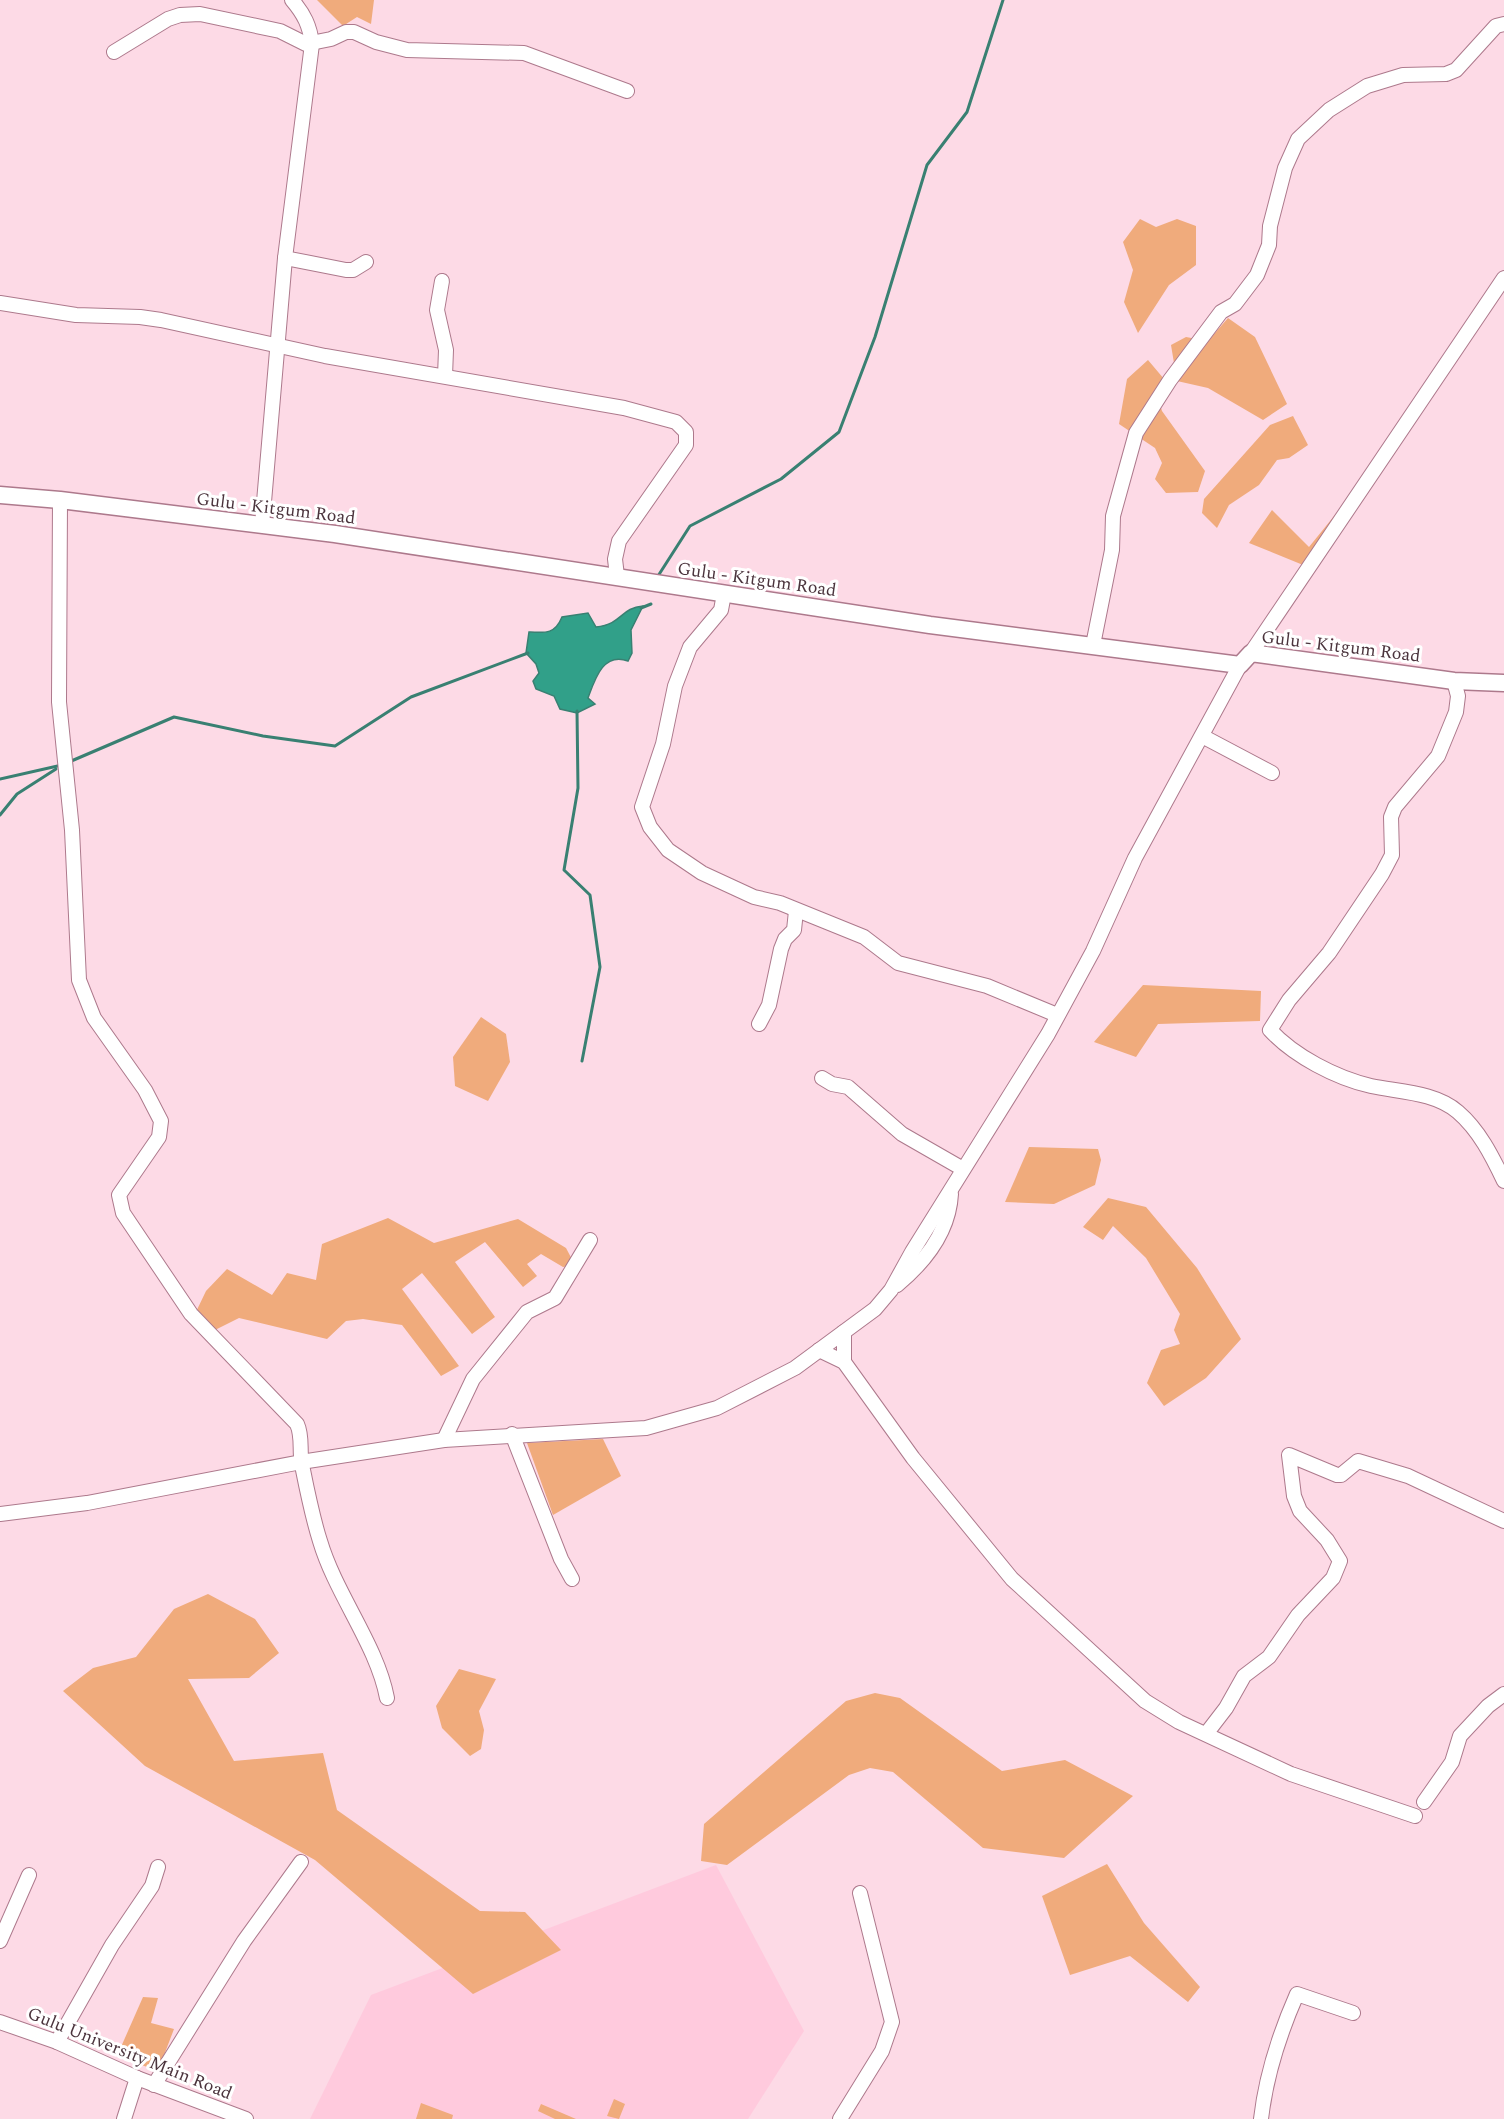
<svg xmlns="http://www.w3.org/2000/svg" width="1504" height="2119" font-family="Spectral,serif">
<rect width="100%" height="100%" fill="#fddae6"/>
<polygon fill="#ffcadd" points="716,1865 804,2031 748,2119 310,2119 371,1995"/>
<g fill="#f0ab7c">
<polygon points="317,0 374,0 371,24 357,17 343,26"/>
<polygon points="1140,219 1156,227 1177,219 1196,226 1196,265 1169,285 1138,333 1124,302 1133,270 1123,242"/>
<polygon points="1228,318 1255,337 1287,404 1263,420 1208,388 1177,381 1171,345 1186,337 1208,341"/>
<polygon points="1148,360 1164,379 1157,394 1162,411 1205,471 1198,492 1166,493 1155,479 1162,463 1155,448 1119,424 1127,379"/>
<polygon points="1293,416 1308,445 1289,458 1277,460 1259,485 1229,505 1217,528 1202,513 1204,499 1270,425"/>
<polygon points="1343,505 1353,515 1308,567 1249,543 1272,510 1309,547"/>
<polygon points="1143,985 1261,991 1260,1021 1158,1024 1136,1057 1094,1042"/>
<polygon points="481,1017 506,1034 510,1062 488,1101 455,1086 453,1057"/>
<polygon points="1029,1147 1098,1149 1101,1160 1095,1185 1054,1204 1005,1202"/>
<polygon points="1108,1198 1146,1207 1197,1268 1241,1339 1206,1378 1164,1406 1147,1383 1161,1350 1180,1344 1174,1330 1180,1314 1146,1258 1113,1226 1103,1240 1083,1227"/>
<polygon points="388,1218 434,1243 518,1219 566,1248 575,1265 563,1267 541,1254 527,1264 537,1276 523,1287 485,1242 455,1262 495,1317 472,1334 422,1273 402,1289 459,1366 441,1376 402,1325 363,1319 346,1321 327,1339 239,1318 213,1331 194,1316 206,1291 227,1269 272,1295 287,1273 316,1280 322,1244"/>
<polygon points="603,1439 621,1476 553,1515 527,1443"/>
<polygon points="208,1594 255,1619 279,1653 249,1678 188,1679 234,1761 323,1753 337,1810 480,1911 525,1912 561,1950 473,1994 315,1860 145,1766 63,1691 93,1668 136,1657 174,1609"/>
<polygon points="459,1669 496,1679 479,1711 484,1730 481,1749 470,1756 442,1728 436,1706"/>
<polygon points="875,1693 900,1698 1002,1771 1065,1760 1133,1796 1064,1858 983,1848 893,1772 870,1768 849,1775 727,1865 701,1861 704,1824 846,1701"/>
<polygon points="1107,1864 1144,1923 1200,1987 1188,2002 1130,1956 1070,1975 1042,1896"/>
<polygon points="143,1997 158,1998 151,2023 174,2029 158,2071 117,2056"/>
<polygon points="614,2099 625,2104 619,2119 607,2116"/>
<polygon points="421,2103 453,2115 452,2119 416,2119"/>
<polygon points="541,2104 576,2119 555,2119 538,2111"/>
</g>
<path fill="#31a089" stroke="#398072" stroke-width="1.5" d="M643,606L631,630L632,653L628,661C603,652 595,679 588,698L595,704L577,713L560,709L554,696L536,689L533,681L539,673L536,664L526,653L529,632C546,633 555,634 562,617L588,613L596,627C623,624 620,608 643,606Z"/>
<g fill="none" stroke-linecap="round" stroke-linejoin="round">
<g stroke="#398072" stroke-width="3">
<polyline points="658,576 690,526 781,479 839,432 875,337 927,165 967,112 1003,0"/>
<polyline points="641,608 651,604"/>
<polyline points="577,711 578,788 564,870 590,895 600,967 582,1061"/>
<polyline points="69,762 174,717 263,736 335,746 411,697 528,653"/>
<polyline points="0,779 62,765"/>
<polyline points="0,815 17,794 56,769"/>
</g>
<defs>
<g id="minor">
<polyline points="114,52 168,19 180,15 200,14 280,31 306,44 331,39 346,32 354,32 376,42 407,50 524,53 627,91"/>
<polyline points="285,258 346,270 353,270 366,262"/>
<polyline points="442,281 437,310 446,350 445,376"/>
<polyline points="0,303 76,315 140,317 161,320 325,356 624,408 676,422 686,432 686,445 619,541 615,559 617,576"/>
<path d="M60,500L59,702L72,830L79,980L94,1018L145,1090L161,1121L159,1137L119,1195L123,1213L191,1314L297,1424C303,1437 299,1450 302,1465C307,1490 312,1516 320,1541C336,1595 377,1645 387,1698"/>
<path d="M262,525L285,258L312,44C310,26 304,14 292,0"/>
<polyline points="724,594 721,610 690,647 675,686 663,744 642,807 650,827 668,850 702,873 754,897 780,903 864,937 898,963 987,986 1057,1015"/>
<polyline points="1093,645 1112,550 1113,516 1136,433 1170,380 1221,312 1235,304 1257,275 1269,245 1270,226 1285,168 1298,139 1329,110 1367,86 1403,75 1446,74 1456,70 1496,26 1504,24"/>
<polyline points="1251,653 1504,278"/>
<path d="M1454,681L1458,696L1456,712L1438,756L1395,807L1391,817L1392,855L1382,874L1329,953L1289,1000L1270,1030C1294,1056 1336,1078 1371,1086C1399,1092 1435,1092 1458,1112C1479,1130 1492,1156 1504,1181"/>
<polyline points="1202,736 1272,773"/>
<polyline points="759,1024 769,1005 781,949 785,939 794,930 796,911"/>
<polyline points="822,1078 832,1084 848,1087 902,1134 963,1169"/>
<path d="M897,1285C926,1261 949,1232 951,1194"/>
<polyline points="844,1332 844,1362"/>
<polyline points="819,1350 844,1362 913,1458 1012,1579 1145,1701 1179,1722 1291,1774 1415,1816"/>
<polyline points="512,1434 561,1559 572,1579"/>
<polyline points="444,1440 473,1379 527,1312 555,1298 590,1240"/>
<polyline points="0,1514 87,1503 301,1462 444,1440 646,1428 717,1408 795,1368 875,1309 891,1290 912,1252 1048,1034 1093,951 1135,858 1240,665"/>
<polyline points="1206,1734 1226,1708 1244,1676 1269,1657 1298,1615 1333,1578 1340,1561 1327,1540 1300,1511 1294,1496 1289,1455 1337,1475 1341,1475 1358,1461 1408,1476 1504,1521"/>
<polyline points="1424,1802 1452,1762 1460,1736 1488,1706 1504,1694"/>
<polyline points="0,1941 29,1875"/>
<polyline points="0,2022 57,2042 137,2078 246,2119"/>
<polyline points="57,2042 112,1945 152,1886 158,1867"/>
<polyline points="154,2085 244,1941 301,1862"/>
<polyline points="124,2119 137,2078"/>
<polyline points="840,2119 882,2051 892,2022 860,1893"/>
<path d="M1261,2119C1266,2075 1279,2035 1297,1994L1353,2013"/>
</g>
<polyline id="major" points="0,495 60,500 335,534 930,625 1240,665 1251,653 1454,681 1504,683"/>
</defs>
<use href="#minor" stroke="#ad798c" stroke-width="16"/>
<use href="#major" stroke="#ad798c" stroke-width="19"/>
<use href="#minor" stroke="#fff" stroke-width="14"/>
<use href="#major" stroke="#fff" stroke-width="16"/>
</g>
<g text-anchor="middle" stroke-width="6" stroke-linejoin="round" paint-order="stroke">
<g font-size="18" fill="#4b343d" stroke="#fff">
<text transform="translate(276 508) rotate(7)" y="6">Gulu - Kitgum Road</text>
<text transform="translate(757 579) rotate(8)" y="6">Gulu - Kitgum Road</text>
<text transform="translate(1341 646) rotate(7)" y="6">Gulu - Kitgum Road</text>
<text transform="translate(130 2053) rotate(22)" y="6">Gulu University Main Road</text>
</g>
</g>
</svg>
